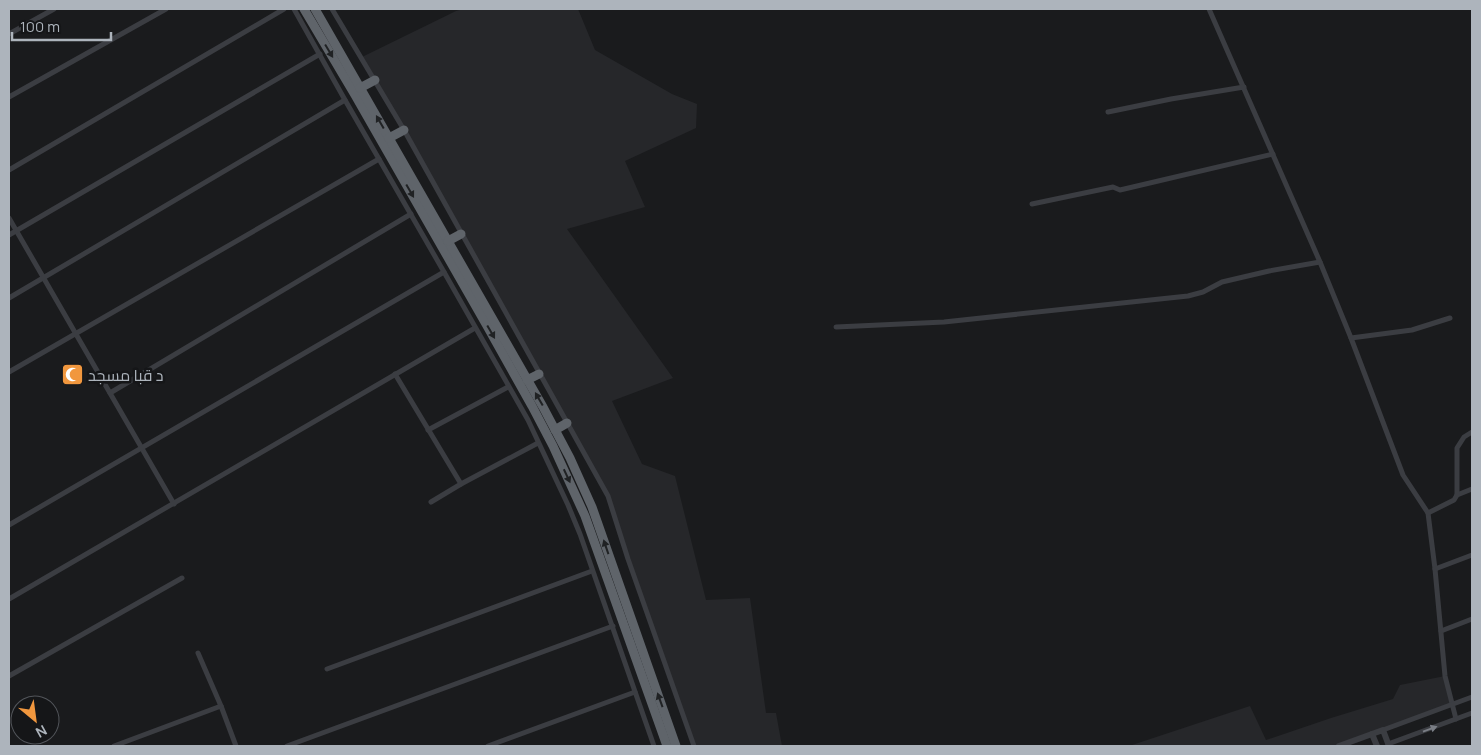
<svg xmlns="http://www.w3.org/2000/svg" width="1481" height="755" font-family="Manrope,Cairo,sans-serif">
<rect width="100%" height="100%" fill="#1a1b1d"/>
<g fill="#26272a">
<polygon points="463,9 578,9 595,50 672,94 697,104 696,128 625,161 645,207 567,229 673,378 612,401 642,464 675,476 706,600 750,598 766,713 776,713 782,746 694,746 608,496 362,57 456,11"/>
<polygon points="1445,676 1451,705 1339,746 1129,746 1250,706 1266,740 1331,718 1393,699 1400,685"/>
</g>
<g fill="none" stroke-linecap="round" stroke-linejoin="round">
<g stroke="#3b3d42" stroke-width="5">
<polyline points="294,9 345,100 444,272 528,420 568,505 580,534 654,746"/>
<polyline points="332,9 404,130 608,496 628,559 694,746"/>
<polyline points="1209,9 1320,262 1351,338 1403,475 1428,513 1435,569 1445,676 1456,719"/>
<polyline points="9,34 54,9"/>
<polyline points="9,97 166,9"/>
<polyline points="1108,112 1171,99 1244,87"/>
<polyline points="9,170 284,9"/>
<polyline points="1032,204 1113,187 1120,190 1273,154"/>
<polyline points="9,218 174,504"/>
<polyline points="9,235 320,54"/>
<polyline points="9,298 345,100"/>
<polyline points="836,327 944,322 1188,296 1203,292 1222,282 1269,271 1320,262"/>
<polyline points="1351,338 1412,330 1450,318"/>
<polyline points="9,372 379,159"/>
<polyline points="395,374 461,484"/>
<polyline points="110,393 411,214"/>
<polyline points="428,430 508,387"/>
<polyline points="1457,495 1472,489"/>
<polyline points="431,502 461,484 538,443"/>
<polyline points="1428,513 1454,500 1457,495 1457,448 1464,437 1472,432"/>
<polyline points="9,525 444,272"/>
<polyline points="1435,569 1472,555"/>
<polyline points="9,599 475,328"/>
<polyline points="1441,631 1472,619"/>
<polyline points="198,653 221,706 236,746"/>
<polyline points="327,669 592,571"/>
<polyline points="9,676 182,578"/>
<polyline points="1383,730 1472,697"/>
<polyline points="1388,744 1472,713"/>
<polyline points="114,746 221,706"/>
<polyline points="287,746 613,626"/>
<polyline points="488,746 635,692"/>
</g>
<g stroke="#3b3d42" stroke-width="6">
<polyline points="1372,734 1377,746"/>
<polyline points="1339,746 1383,730 1389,746"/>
</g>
<g stroke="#5f646a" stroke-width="9">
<polyline points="304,9 355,95 486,324 532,406 553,446 585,516 667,746"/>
<polyline points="315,9 543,407 570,458 592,507 676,746"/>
<polyline points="360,88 375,80"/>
<polyline points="389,138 404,130"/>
<polyline points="448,241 461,234"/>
<polyline points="527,380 539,374"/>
<polyline points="555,430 567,423"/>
</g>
</g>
<defs><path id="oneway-solid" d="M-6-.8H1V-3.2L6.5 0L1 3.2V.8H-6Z" transform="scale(1.25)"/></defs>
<g fill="#202224">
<use href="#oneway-solid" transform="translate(329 51) rotate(59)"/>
<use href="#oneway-solid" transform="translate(380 122) rotate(-120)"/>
<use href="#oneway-solid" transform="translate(410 191) rotate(60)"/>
<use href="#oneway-solid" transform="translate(491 332) rotate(60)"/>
<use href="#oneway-solid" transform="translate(539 399) rotate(-120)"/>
<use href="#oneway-solid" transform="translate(567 476) rotate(65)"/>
<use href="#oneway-solid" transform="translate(606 547) rotate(-109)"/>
<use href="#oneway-solid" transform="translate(660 700) rotate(-110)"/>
</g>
<use fill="#7a7e85" href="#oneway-solid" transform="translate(1430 729) rotate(-20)"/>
<defs>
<symbol id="mosque-square" viewBox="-11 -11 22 22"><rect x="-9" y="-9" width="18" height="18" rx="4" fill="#f1973e" stroke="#151618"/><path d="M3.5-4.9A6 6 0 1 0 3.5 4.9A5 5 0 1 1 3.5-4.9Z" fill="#fff"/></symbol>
</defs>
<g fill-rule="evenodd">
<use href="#mosque-square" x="60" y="362" width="25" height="25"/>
</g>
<g text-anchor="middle" stroke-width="5" stroke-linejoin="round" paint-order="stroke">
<g font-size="16" fill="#adb4bc" stroke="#151618" text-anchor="start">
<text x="88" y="381">د قبا مسجد</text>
</g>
</g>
<rect width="1481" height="755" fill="none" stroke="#adb4bc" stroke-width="20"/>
<g transform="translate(35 720) rotate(151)"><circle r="24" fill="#151618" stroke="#52555a"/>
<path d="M0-4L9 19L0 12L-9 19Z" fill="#f1973e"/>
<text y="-8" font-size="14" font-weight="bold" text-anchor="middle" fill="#adb4bc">N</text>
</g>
<path d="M12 32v8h99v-8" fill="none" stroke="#adb4bc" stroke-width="2.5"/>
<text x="20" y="32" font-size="15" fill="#adb4bc" stroke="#151618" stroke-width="4" paint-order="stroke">100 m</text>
</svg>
